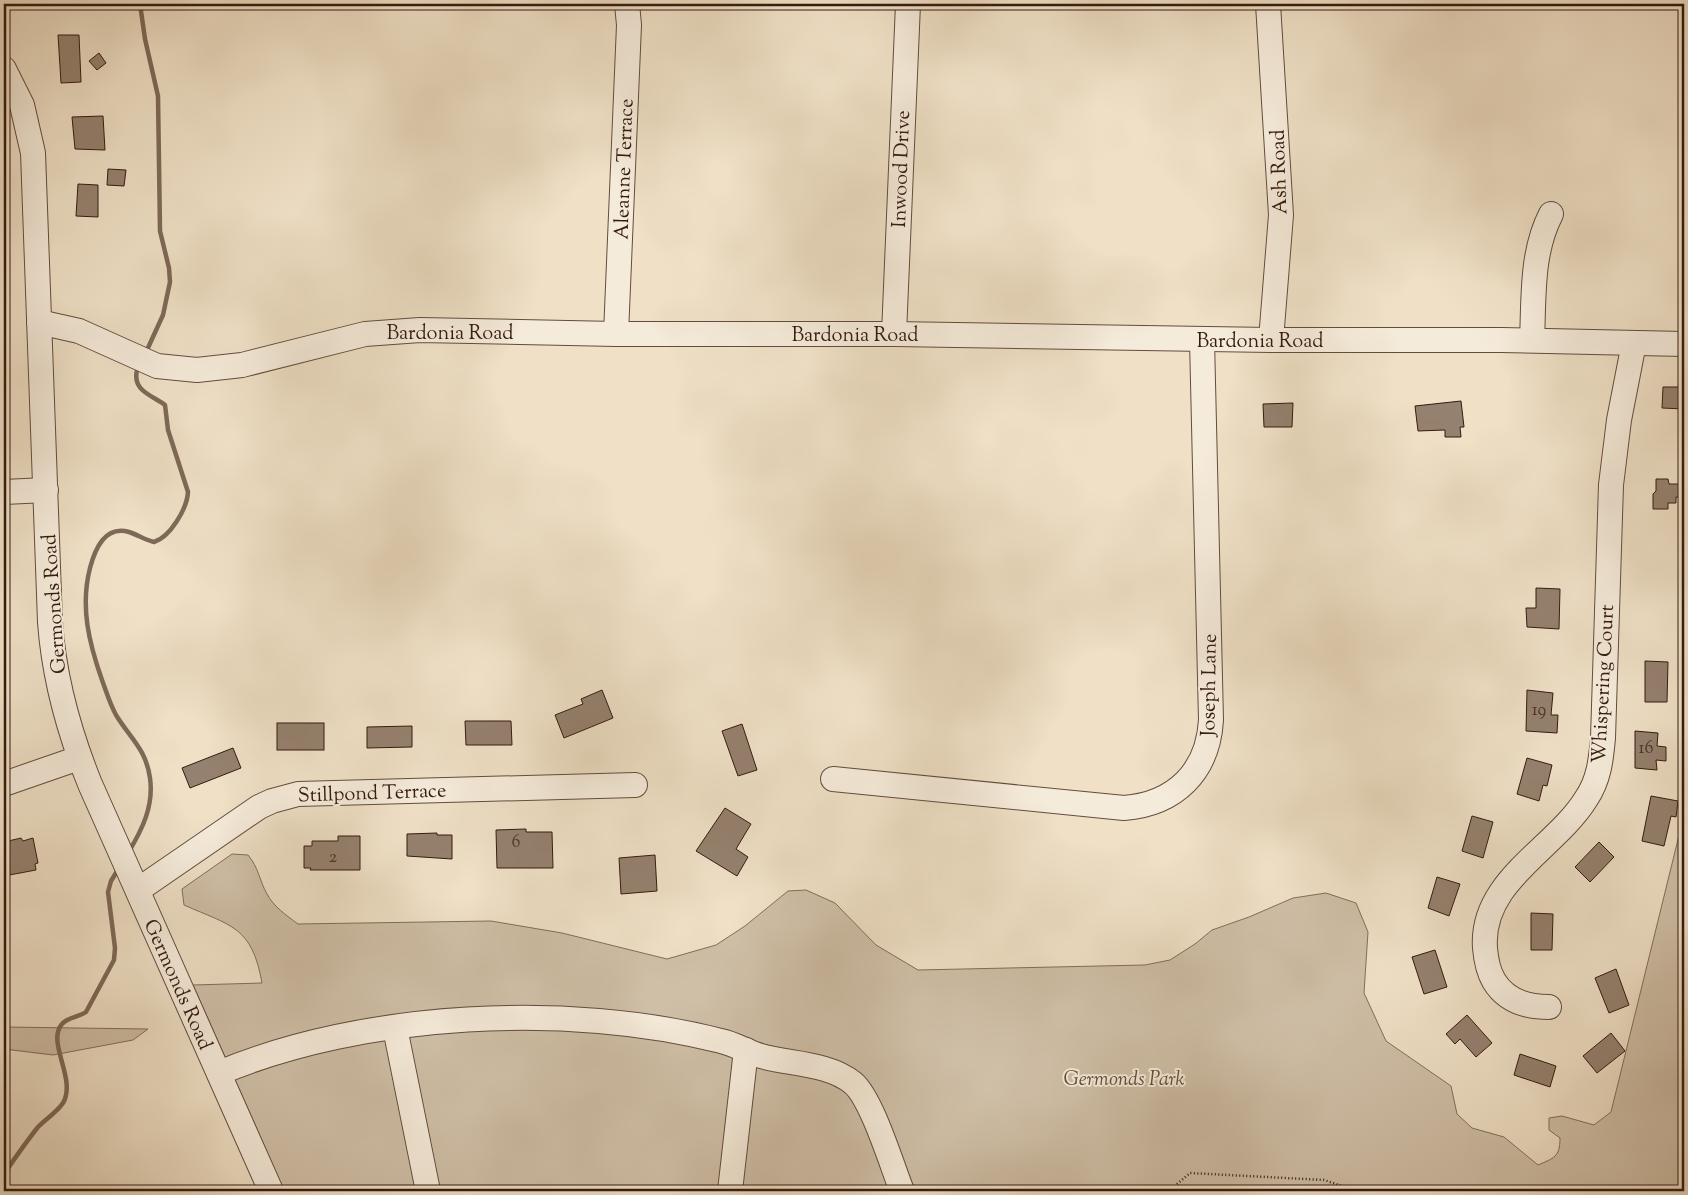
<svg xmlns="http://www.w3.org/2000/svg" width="1688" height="1195" font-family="'Sorts Mill Goudy',serif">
<rect width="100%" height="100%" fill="#efe0c6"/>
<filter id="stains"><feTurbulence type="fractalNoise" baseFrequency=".004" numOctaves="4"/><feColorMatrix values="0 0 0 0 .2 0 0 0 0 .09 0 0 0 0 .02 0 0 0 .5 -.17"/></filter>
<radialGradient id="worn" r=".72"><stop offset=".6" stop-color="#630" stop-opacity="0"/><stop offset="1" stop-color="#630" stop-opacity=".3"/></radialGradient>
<g fill="#cfbfa7" stroke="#826d5c">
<path d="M1684,815V1191H284L193,985L262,983C252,926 231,926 184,905L182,889L232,854L248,855C259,868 259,880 267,894C274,907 286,915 298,924L491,921L562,933L667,959L716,945L745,926L788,891L806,890L835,903L876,945L918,970L1145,965L1170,960L1195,944L1212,930L1249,917L1293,898L1326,893L1356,903L1368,932L1364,993L1386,1041L1451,1086L1457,1114L1472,1128L1504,1137L1538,1165C1554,1158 1560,1157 1560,1138L1549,1130V1118L1562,1116L1594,1125L1611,1112Z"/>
<polygon points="4,1027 148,1029 133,1040 53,1055 4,1049"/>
</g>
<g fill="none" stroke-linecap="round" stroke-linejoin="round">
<g stroke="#7e6958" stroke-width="4.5">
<polyline points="140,4 145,39 158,96 160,231 169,268 170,282 163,315 147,350"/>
<path d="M128,853C142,830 154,806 150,778C146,749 130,738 116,715C110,704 106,691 102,680C89,643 80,607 90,568C95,549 105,525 129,532C138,535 145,540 154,542C170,537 187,509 188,492L168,430L165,405C152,395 132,391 137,370"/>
<path d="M4,1174C15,1158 26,1142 38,1127C46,1119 57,1112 63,1103C77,1079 46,1042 62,1024C68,1017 79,1017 86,1012L114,960L115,948L108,892L111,881L119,868"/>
</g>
</g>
<g fill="#95816f" stroke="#341b10">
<polygon points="58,35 79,35 81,82 61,83"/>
<polygon points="99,53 106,63 97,70 89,61"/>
<polygon points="103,116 105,150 75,149 72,117"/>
<polygon points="108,169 126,170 124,186 107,185"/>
<polygon points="78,184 98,185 98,217 76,216"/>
<polygon points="1663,387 1684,387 1684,409 1662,408"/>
<polygon points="1461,401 1464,427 1460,427 1461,437 1445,437 1445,430 1418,431 1415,406"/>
<polygon points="1293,403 1292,427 1264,427 1263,404"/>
<polygon points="1656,479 1668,479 1669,484 1684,484 1684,498 1676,497 1676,503 1668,503 1668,509 1653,509 1653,494 1656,491"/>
<polygon points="1536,588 1560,589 1559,629 1527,627 1526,608 1536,608"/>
<polygon points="1645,661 1668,662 1667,702 1645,702"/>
<polygon points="602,690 613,718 564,738 555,715 583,704 581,699"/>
<polygon points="1527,690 1553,693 1551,715 1558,715 1557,733 1526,731"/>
<polygon points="465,721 511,721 512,745 466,745"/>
<rect x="277" y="723" width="47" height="27"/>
<polygon points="742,724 757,770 738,776 722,731"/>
<polygon points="412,726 412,747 367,748 367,727"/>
<polygon points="1635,731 1658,733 1657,746 1666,747 1666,761 1656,760 1657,770 1635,768"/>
<polygon points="233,748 241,768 190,788 182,768"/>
<polygon points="1527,758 1552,765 1547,786 1543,785 1539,801 1517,794"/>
<polygon points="1651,796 1678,801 1676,817 1671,816 1664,846 1642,841"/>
<polygon points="725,808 751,824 736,849 748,857 737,876 696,851"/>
<polygon points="1472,816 1493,822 1483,858 1462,851"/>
<polygon points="526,829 526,832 552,832 553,868 497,868 496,830"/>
<polygon points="437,833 437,835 452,835 452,859 407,856 407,834"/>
<polygon points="338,836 360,836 360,870 310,870 311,868 304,868 304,846 312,846 312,841 338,841"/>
<polygon points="21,838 23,841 33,838 38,863 35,864 36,870 4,876 4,842"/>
<polygon points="1599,842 1614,857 1590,882 1575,867"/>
<polygon points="655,855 657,891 621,894 619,858"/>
<polygon points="1437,877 1460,884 1449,916 1428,908"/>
<polygon points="1531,913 1553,914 1552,950 1531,950"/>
<polygon points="1435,950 1447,987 1424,994 1412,957"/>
<polygon points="1616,969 1629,1005 1609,1013 1595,978"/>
<polygon points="1467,1015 1492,1043 1476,1057 1460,1039 1455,1044 1446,1034"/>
<polygon points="1611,1033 1625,1051 1597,1073 1583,1056"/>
<polygon points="1520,1054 1556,1066 1550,1087 1514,1075"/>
</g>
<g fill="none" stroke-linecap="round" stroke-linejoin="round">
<defs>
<g id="minor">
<polyline points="1268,4 1281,215 1271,340"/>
<path d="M4,69L22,105L33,153L50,622C54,678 69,732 90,784L271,1191"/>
<polyline points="39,322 79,331 157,366 197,370 242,365 365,334 420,330 616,334 894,334 1271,340 1501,340 1684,344"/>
<polyline points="616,334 629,25 627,4"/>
<polyline points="894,334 908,4"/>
<path d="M1532,340C1534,297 1531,253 1551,214"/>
<polyline points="4,492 46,490"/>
<path d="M833,779L1124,808C1175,804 1208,772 1211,720L1202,340"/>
<polyline points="4,784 79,758"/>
<polyline points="138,890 259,807 272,801 298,794 635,785"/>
<path d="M1549,1007C1527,1007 1506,1001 1494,981C1488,971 1486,960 1485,948C1480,881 1555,849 1586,799C1599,780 1601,760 1603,738L1611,485L1619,420L1634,343"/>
<polyline points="395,1028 428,1191"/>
<path d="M219,1073C364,1012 569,1002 721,1041C735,1044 747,1052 761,1056C789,1064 829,1063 853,1083C872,1099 892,1166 902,1191"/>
<polyline points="730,1191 746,1050"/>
</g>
</defs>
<use href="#minor" stroke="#634c3e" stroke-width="26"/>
<polyline stroke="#341b10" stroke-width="2.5" stroke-dasharray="1 2.5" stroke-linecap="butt" points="1169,1191 1190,1173 1324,1180 1357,1191"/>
<use href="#minor" stroke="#f5ebda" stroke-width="24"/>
</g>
<g text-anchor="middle" stroke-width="4" stroke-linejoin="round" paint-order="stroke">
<g font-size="18" fill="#4c3428">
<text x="1539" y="715">19</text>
<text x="1646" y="753">16</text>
<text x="516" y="847">6</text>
<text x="333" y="862">2</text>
</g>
<g font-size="20" fill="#341b10" stroke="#f5ebda">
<text transform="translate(623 169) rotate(-88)" y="7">Aleanne Terrace</text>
<text transform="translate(900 169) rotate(-88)" y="7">Inwood Drive</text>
<text transform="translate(1278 172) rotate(-92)" y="7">Ash Road</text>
<text x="450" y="339">Bardonia Road</text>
<text x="855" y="341">Bardonia Road</text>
<text x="1260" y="347">Bardonia Road</text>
<text transform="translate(53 604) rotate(-94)" y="7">Germonds Road</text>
<text transform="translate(1602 684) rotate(-87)" y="7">Whispering Court</text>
<text transform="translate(1208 685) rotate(-89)" y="7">Joseph Lane</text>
<text transform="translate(372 792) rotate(-2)" y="7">Stillpond Terrace</text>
<text transform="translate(179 984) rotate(66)" y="7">Germonds Road</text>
</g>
<g font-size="20" font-style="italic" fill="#624c3d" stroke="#f5ebda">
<text x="1124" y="1085">Germonds Park</text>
</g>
</g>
<rect width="1688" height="1195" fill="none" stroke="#efe0c6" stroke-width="20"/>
<rect x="5" y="5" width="1678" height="1185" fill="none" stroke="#341b10" stroke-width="2.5"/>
<rect x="10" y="10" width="1668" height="1175" fill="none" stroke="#341b10"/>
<rect width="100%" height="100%" filter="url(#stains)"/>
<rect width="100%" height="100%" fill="url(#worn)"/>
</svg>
